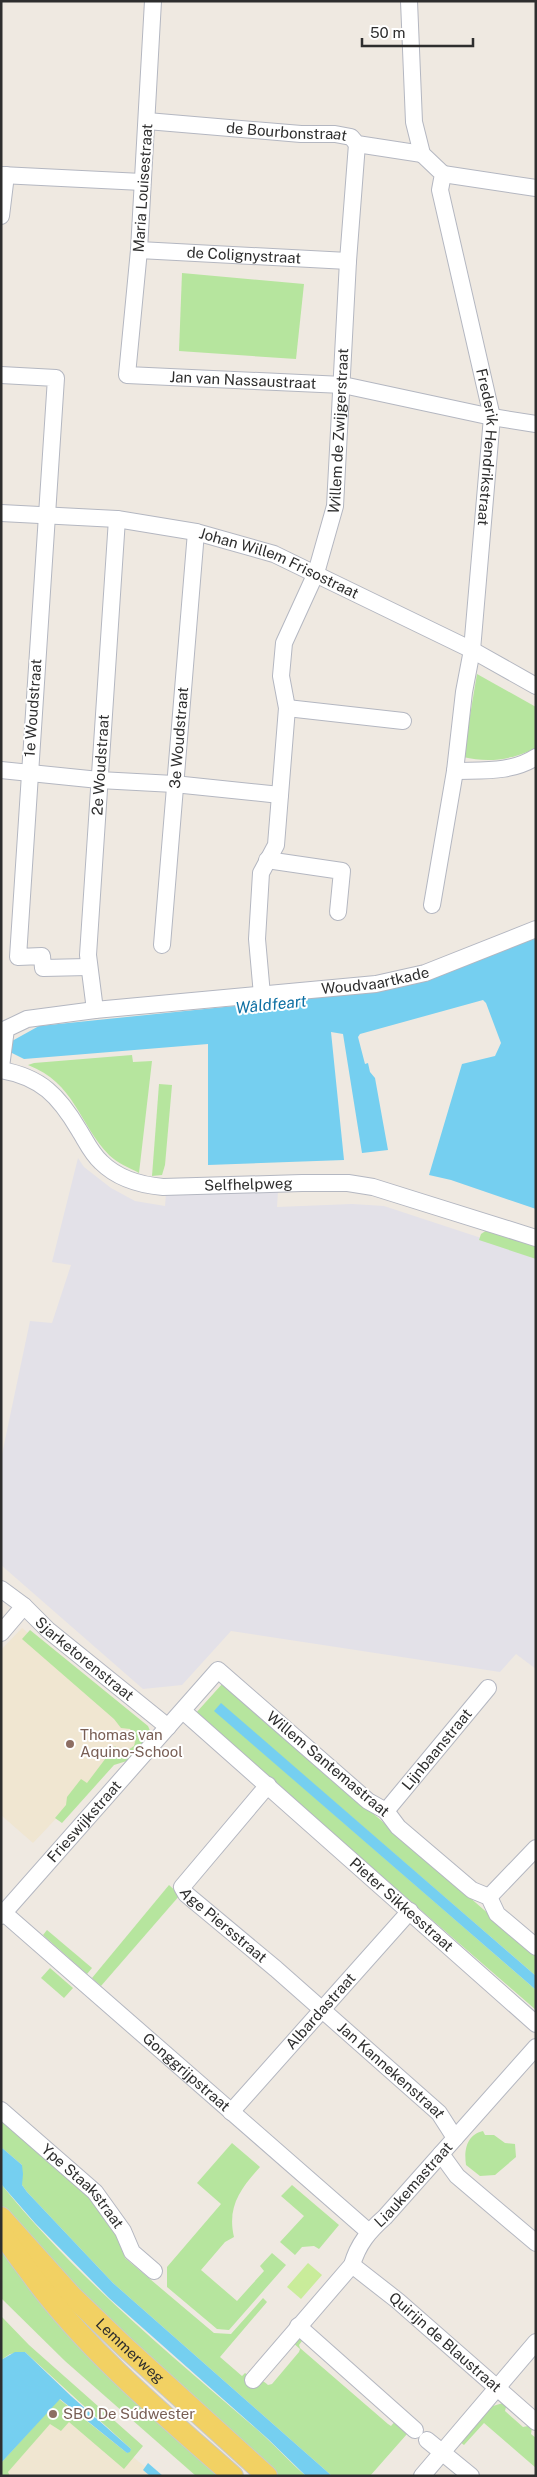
<svg xmlns="http://www.w3.org/2000/svg" width="537" height="2477" font-family="'Public Sans',sans-serif">
<rect width="100%" height="100%" fill="#efe9e1"/>
<polygon fill="#e3e1e8" points="78,1158 84,1167 111,1188 135,1201 165,1206 166,1194 278,1192 277,1207 352,1204 384,1206 536,1256 536,1669 516,1654 500,1672 231,1631 182,1685 143,1689 1,1565 1,1459 30,1321 52,1323 71,1265 52,1262"/>
<g fill="#f0e6d1">
<polygon points="22,1628 146,1734 130,1755 115,1756 33,1843 1,1815 1,1650"/>
<polygon points="50,2388 156,2476 1,2476 1,2440"/>
</g>
<g fill="#b6e59e">
<polygon points="182,273 304,284 296,359 179,351"/>
<path d="M477,674L536,707V748C511,760 489,763 463,757Z"/>
<path d="M132,1055L133,1062L152,1061L139,1173C130,1168 117,1163 109,1155C79,1124 75,1083 28,1065L34,1063Z"/>
<polygon points="159,1084 172,1085 165,1165 162,1175 152,1176"/>
<polygon points="487,1230 536,1246 536,1259 479,1240 481,1234"/>
<polygon points="30,1630 148,1726 151,1733 149,1739 130,1760 114,1765 62,1823 55,1818 66,1805 67,1797 81,1779 87,1783 115,1746 118,1750 125,1752 134,1746 136,1738 130,1729 121,1728 114,1719 22,1639"/>
<polygon points="223,1683 536,1955 536,1976 221,1704 215,1711 536,1990 536,2010 195,1714"/>
<polygon points="169,1885 180,1895 101,1986 92,1978"/>
<polygon points="47,1930 92,1968 87,1974 43,1935"/>
<polygon points="50,1968 73,1988 64,1998 41,1978"/>
<path d="M1,2118L92,2197L118,2233L125,2258L214,2333L231,2334L263,2298L267,2302L220,2357L242,2376L245,2373C252,2379 261,2378 268,2385L272,2384L299,2352L300,2349L292,2342L297,2337H305L299,2345L300,2348L388,2424L391,2426L398,2418L406,2425L402,2430L407,2434L370,2476H332L113,2283L27,2192L22,2185V2165L1,2147Z"/>
<path d="M483,2131L485,2135H494L505,2143L515,2144L516,2157L495,2175L480,2176L466,2165C464,2151 466,2135 483,2131Z"/>
<path d="M232,2143L260,2167C240,2189 227,2207 234,2237L225,2242L201,2270L237,2301L264,2271L260,2266L272,2253L286,2265L229,2330L217,2329L167,2287V2267L221,2204L197,2183Z"/>
<path d="M1,2184C73,2274 166,2351 253,2426C272,2442 287,2460 306,2476H274L181,2394L1,2209Z"/>
<polygon points="292,2185 339,2225 319,2249 314,2246 302,2247 295,2255 280,2242 304,2216 281,2196"/>
<polygon points="1,2239 226,2476 196,2476 65,2361 1,2298"/>
<polygon points="1,2316 29,2345 143,2446 124,2469 69,2422 61,2431 50,2424 8,2472 10,2476 1,2476 1,2463 59,2399 127,2453 131,2449 25,2352 10,2354 1,2360"/>
<polygon points="503,2403 506,2407 505,2411 523,2427 528,2426 532,2428 531,2434 536,2438 536,2468 484,2423 464,2445 460,2442 493,2406"/>
</g>
<polygon fill="#c9ec9a" points="308,2263 322,2275 301,2299 287,2287"/>
<g fill="#75cff0">
<polygon points="536,937 536,1209 451,1180 429,1175 462,1064 495,1056 501,1043 486,1003 483,1000 360,1034 358,1037 365,1064 368,1063 370,1072 375,1078 388,1150 362,1153 343,1034 331,1032 344,1160 208,1165 208,1044 24,1059 12,1053 1,1054 12,1041 39,1026 351,994"/>
<polygon points="221,1703 536,1976 536,1990 214,1711"/>
<polygon points="1,2147 22,2165 23,2174 22,2185 27,2192 113,2283 332,2476 306,2476 268,2439 109,2298 35,2223 1,2184"/>
<polygon points="15,2352 25,2352 71,2396 131,2449 130,2452 127,2453 60,2399 1,2463 1,2360"/>
<polygon points="148,2463 163,2476 150,2476 143,2470"/>
</g>
<g fill="none" stroke-linecap="round" stroke-linejoin="round">
<defs>
<g id="minor">
<path id="s1" d="M153,1L139,250L127,375L343,385L492,417L536,424"/>
<path id="s2" d="M409,1L414,122L422,154L443,174L440,190L492,417L472,650L464,692L455,771L432,905"/>
<path id="s3" d="M147,121L301,134H335L351,137L357,144L422,154"/>
<polyline points="443,174 536,188"/>
<polyline points="1,175 142,182"/>
<polyline points="1,216 6,175"/>
<path id="s4" d="M139,250L348,261"/>
<polyline points="1,375 56,378 18,957 42,956 43,968 88,967"/>
<path id="s5" d="M1,513L117,519L196,532L274,554L472,650L536,686"/>
<polyline points="287,708 403,721"/>
<polyline points="1,770 99,780 174,784 280,795"/>
<path d="M455,771C483,770 511,773 536,757"/>
<polyline points="267,860 342,871 338,912"/>
<path id="s6" d="M162,945L196,532"/>
<path id="s7" d="M262,995L257,939L261,873L276,845L287,708L281,676L284,643L316,573L335,506L348,261L357,144"/>
<path id="s8" d="M95,1010L88,955L117,519"/>
<path id="s9" d="M1,1067L6,1029L27,1019L95,1010L376,984L425,973L536,929"/>
<path id="s10" d="M1,1070C41,1077 59,1096 79,1130C86,1141 91,1153 101,1162C118,1179 140,1185 163,1187L302,1183H348L373,1187L536,1238"/>
<path id="s11" d="M1,1589L24,1606L48,1630L168,1727"/>
<polyline points="1,1633 24,1606"/>
<path id="s12" d="M183,1711L536,2024"/>
<path id="s13" d="M268,1785L182,1887L186,1894L276,1969L439,2113L455,2138"/>
<path id="s14" d="M386,1811L488,1688"/>
<polyline points="489,1897 536,1848"/>
<path id="s15" d="M4,1913L369,2232"/>
<path id="s16" d="M1,1916L218,1670L368,1801L386,1811L398,1827L472,1890L489,1897L497,1914L536,1947"/>
<path id="s17" d="M1,2110L95,2192L123,2231L132,2252L154,2271"/>
<path id="s18" d="M231,2112L410,1911"/>
<polyline points="441,2154 457,2176 536,2243"/>
<path id="s19" d="M352,2265L398,2301L536,2422"/>
<polyline points="298,2326 415,2430"/>
<path id="s20" d="M253,2380L352,2265C358,2244 369,2231 385,2217L536,2047"/>
<polyline points="427,2440 471,2476"/>
<polyline points="422,2476 536,2342"/>
</g>
<g id="major">
<path id="s21" d="M1,2217L72,2296L126,2348L267,2476"/>
<path d="M1,2231C11,2249 24,2264 36,2281C92,2355 163,2414 233,2476"/>
</g>
</defs>
<use href="#minor" stroke="#b4b7c1" stroke-width="18"/>
<use href="#major" stroke="#c9c9c9" stroke-width="22"/>
<use href="#minor" stroke="#fff" stroke-width="16"/>
<use href="#major" stroke="#f2d163" stroke-width="20"/>
</g>
<g fill="#8d6e63" stroke="#fff" stroke-width="2">
<circle cx="70" cy="1744" r="5"/>
<circle cx="53" cy="2414" r="5"/>
</g>
<g text-anchor="middle" stroke-width="4" stroke-linejoin="round" paint-order="stroke">
<g font-size="15" fill="#2e2e2e" stroke="#fff">
<text dy="5" stroke="none"><textPath href="#s3" startOffset="140">de Bourbonstraat</textPath></text>
<text transform="translate(143 188) rotate(-86)" y="5">Maria Louisestraat</text>
<text dy="5" stroke="none"><textPath href="#s4" startOffset="105">de Colignystraat</textPath></text>
<text dy="5" stroke="none"><textPath href="#s1" startOffset="491">Jan van Nassaustraat</textPath></text>
<text dy="5" stroke="none"><textPath href="#s7" startOffset="579">Willem de Zwijgerstraat</textPath></text>
<text dy="5" stroke="none"><textPath href="#s2" startOffset="462">Frederik Hendrikstraat</textPath></text>
<text dy="5" stroke="none"><textPath href="#s5" startOffset="285">Johan Willem Frisostraat</textPath></text>
<text transform="translate(33 708) rotate(-86)" y="5">1e Woudstraat</text>
<text dy="5" stroke="none"><textPath href="#s6" startOffset="208">3e Woudstraat</textPath></text>
<text dy="5" stroke="none"><textPath href="#s8" startOffset="246">2e Woudstraat</textPath></text>
<text dy="5" stroke="none"><textPath href="#s9" startOffset="412">Woudvaartkade</textPath></text>
<text dy="5" stroke="none"><textPath href="#s10" startOffset="295">Selfhelpweg</textPath></text>
<text dy="5" stroke="none"><textPath href="#s11" startOffset="109">Sjarketorenstraat</textPath></text>
<text dy="5" stroke="none"><textPath href="#s14" startOffset="80">Lijnbaanstraat</textPath></text>
<text transform="translate(328 1764) rotate(40)" y="5">Willem Santemastraat</text>
<text dy="5" stroke="none"><textPath href="#s16" startOffset="126">Frieswijkstraat</textPath></text>
<text dy="5" stroke="none"><textPath href="#s12" startOffset="292">Pieter Sikkesstraat</textPath></text>
<text dy="5" stroke="none"><textPath href="#s13" startOffset="190">Age Piersstraat</textPath></text>
<text dy="5" stroke="none"><textPath href="#s18" startOffset="135">Albardastraat</textPath></text>
<text dy="5" stroke="none"><textPath href="#s15" startOffset="242">Gonggrijpstraat</textPath></text>
<text dy="5" stroke="none"><textPath href="#s13" startOffset="412">Jan Kannekenstraat</textPath></text>
<text dy="5" stroke="none"><textPath href="#s20" startOffset="254">Liaukemastraat</textPath></text>
<text dy="5" stroke="none"><textPath href="#s17" startOffset="112">Ype Staakstraat</textPath></text>
<text dy="5" stroke="none"><textPath href="#s19" startOffset="121">Quirijn de Blaustraat</textPath></text>
<text dy="5" stroke="none"><textPath href="#s21" startOffset="186">Lemmerweg</textPath></text>
</g>
<g font-size="15" fill="#785e54" stroke="#fff" text-anchor="start">
<text x="80" y="1740">Thomas van<tspan x="80" dy="17">Aquino-School</tspan></text>
<text x="63" y="2419">SBO De Súdwester</text>
</g>
<g font-size="16" font-style="italic" fill="#0d6fa3" stroke="#fff">
<text transform="translate(271 1004) rotate(-6)" y="6">Wâldfeart</text>
</g>
</g>
<rect width="537" height="2477" fill="none" stroke="#2e2e2e" stroke-width="5"/>
<path d="M362 38v8h111v-8" fill="none" stroke="#2e2e2e" stroke-width="2.5"/>
<text x="370" y="38" font-size="15" fill="#2e2e2e" stroke="#ffffff" stroke-width="4" paint-order="stroke">50 m</text>
</svg>
